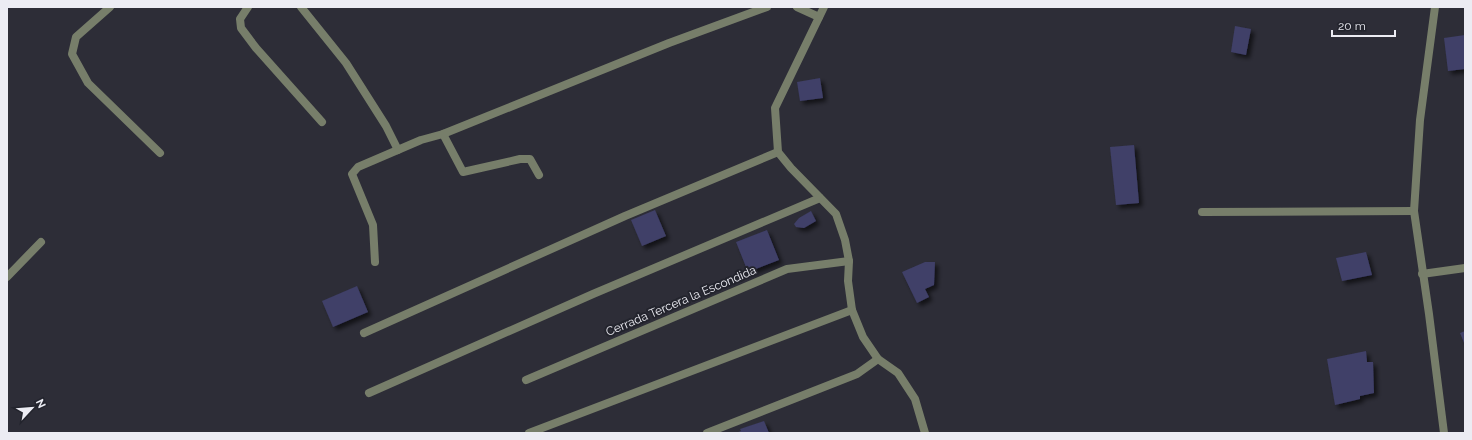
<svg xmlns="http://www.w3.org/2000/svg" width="1472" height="440" font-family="Raleway,sans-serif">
<defs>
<filter id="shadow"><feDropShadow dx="3.5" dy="3.5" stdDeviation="2" flood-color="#0009"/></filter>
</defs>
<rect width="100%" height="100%" fill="#2d2d37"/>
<g fill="#3f3f68" filter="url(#shadow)">
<polygon points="1235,26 1251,29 1246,55 1231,52"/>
<polygon points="1465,35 1465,69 1448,71 1444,38"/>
<polygon points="820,78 823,98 800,101 797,82"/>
<polygon points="1134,145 1139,203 1116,205 1110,147"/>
<polygon points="655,210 666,236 642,246 631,220"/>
<polygon points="811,211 816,221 804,228 796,227 794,224 799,218"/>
<polygon points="767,230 779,260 748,272 736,242"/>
<polygon points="1366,252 1372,275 1342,281 1336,258"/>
<polygon points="925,262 935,262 934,285 925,289 929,297 917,303 902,272"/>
<polygon points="357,286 368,312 333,327 322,301"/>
<polygon points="1465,331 1465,345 1460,333"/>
<polygon points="1366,351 1367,362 1373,362 1374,393 1360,396 1360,399 1335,405 1327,359"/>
<polygon points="764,421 769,433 736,433 741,431 740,429"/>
</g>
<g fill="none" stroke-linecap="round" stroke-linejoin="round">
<g stroke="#777e6a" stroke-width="8">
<polyline points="110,7 76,37 72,54 88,83 160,153"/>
<polyline points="248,7 240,19 241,28 256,48 322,122"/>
<polyline points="301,7 346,63 386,126 398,150"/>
<polyline points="797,7 819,17"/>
<polyline points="824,7 775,108 778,152 791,168 836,214 845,240 849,261 848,281 852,310 863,337 878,359 898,373 915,399 925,433"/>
<polyline points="443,134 463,172 520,159 530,159 539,175"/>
<polyline points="1202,212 1414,211"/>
<polyline points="375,262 373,225 352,174 358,167 421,140 443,134 669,43 767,7"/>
<polyline points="1422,274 1465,268"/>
<polyline points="7,277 41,242"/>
<polyline points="364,333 625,216 778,152"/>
<polyline points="526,380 787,269 849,261"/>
<polyline points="369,393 593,294 820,198"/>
<polyline points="529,433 852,310"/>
<polyline points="707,433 857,374 878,359"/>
</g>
<polyline stroke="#777e6a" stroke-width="8" points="1435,7 1420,120 1414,211 1429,314 1444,433"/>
</g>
<g text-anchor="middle" stroke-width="4" stroke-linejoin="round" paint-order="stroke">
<g font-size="12" fill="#ececf3" stroke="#23242d">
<text transform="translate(681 301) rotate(-23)" y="4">Cerrada Tercera la Escondida</text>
</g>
</g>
<rect width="1472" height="440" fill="none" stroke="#ececf3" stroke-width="16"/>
<g transform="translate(32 408) rotate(64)" stroke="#23242d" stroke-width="3" paint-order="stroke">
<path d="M0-3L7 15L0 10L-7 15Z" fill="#ececf3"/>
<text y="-6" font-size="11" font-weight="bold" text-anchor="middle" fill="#ececf3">N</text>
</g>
<path d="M1332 30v6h63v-6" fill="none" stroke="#ececf3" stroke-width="2"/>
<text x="1338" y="30" font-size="12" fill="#ececf3" stroke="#23242d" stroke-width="3" paint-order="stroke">20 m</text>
</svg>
